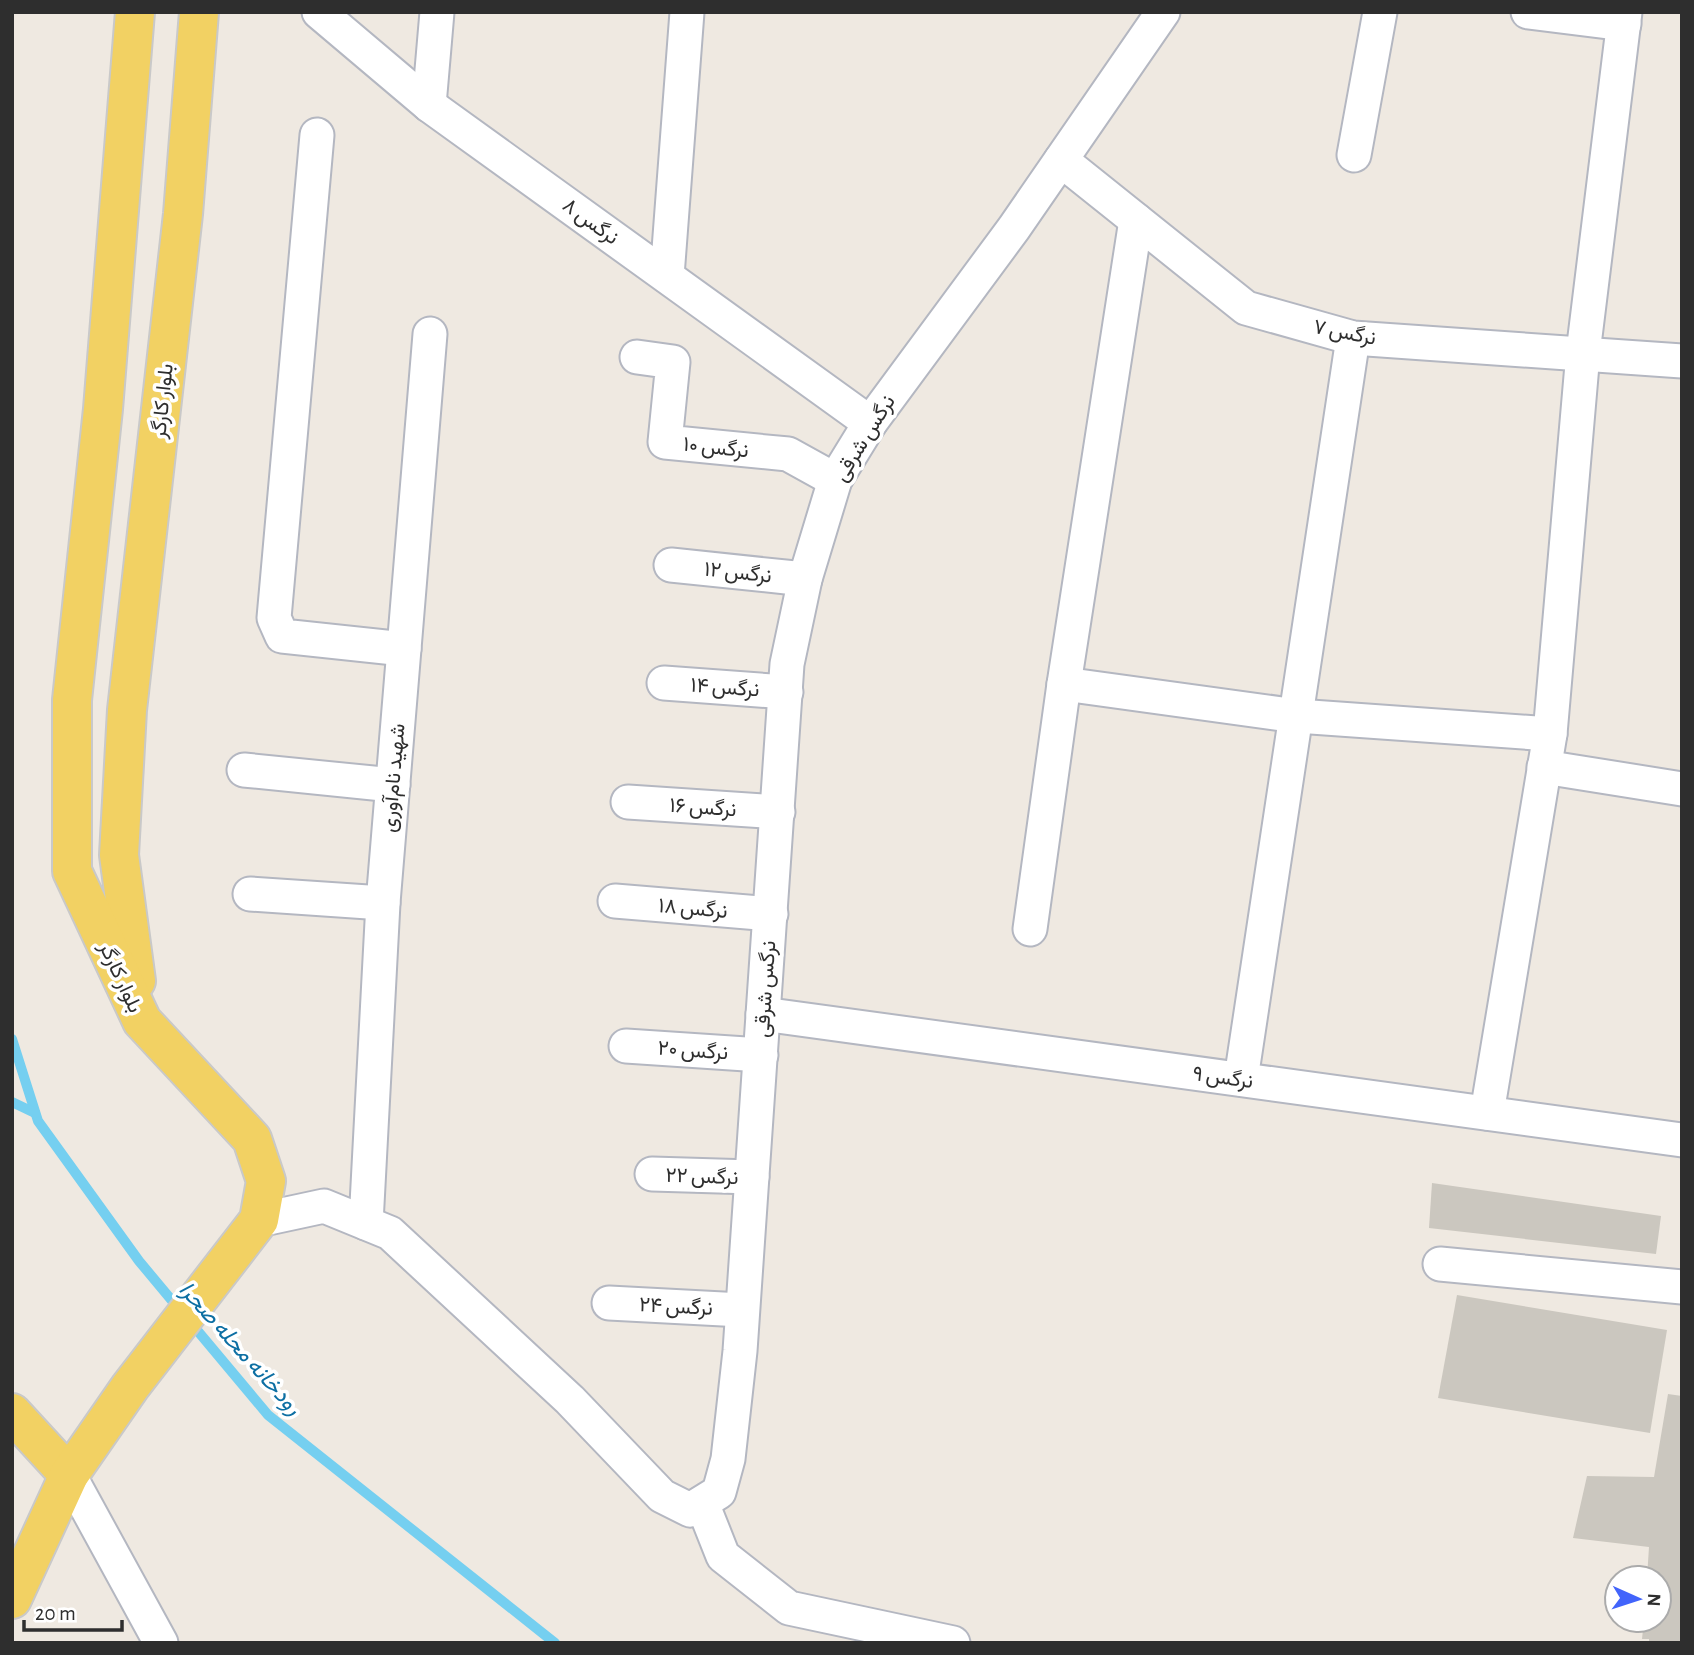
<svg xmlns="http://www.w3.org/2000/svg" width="1694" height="1655" font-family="'Alegreya Sans',Vazirmatn,sans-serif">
<rect width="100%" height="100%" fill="#efe9e1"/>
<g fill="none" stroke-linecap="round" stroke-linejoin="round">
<g stroke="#75cff0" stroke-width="10">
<polyline points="12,1039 38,1121 139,1261 179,1309"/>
<polyline points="12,1102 35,1113"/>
<polyline points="191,1323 268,1415 555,1643"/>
</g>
</g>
<g fill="#cbc7bf">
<polygon points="1432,1183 1661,1216 1656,1254 1429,1228"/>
<polygon points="1457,1295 1667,1330 1650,1433 1438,1398"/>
<polygon points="1668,1394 1682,1396 1682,1643 1649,1643 1649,1639 1642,1639 1644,1620 1659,1620 1659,1578 1647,1578 1649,1547 1573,1538 1587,1476 1654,1477"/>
</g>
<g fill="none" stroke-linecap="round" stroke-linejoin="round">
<defs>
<g id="minor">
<polyline points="319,12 429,105 870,423"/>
<polyline points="1528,12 1624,24"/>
<polyline points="429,105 437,12"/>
<polyline points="317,135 274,618 282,636 404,649"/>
<polyline points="1354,155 1380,12"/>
<polyline points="1061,160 1246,308 1353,338 1682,361"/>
<polyline points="667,276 687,12"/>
<polyline points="637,357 673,362 665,442 788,454 835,480"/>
<polyline points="671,565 805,579"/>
<polyline points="664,683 786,692"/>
<polyline points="1064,684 1297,716 1550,734"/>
<polyline points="1544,767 1682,789"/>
<polyline points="244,770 393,785"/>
<polyline points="628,802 778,812"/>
<polyline points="250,894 383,903"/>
<polyline points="615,901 771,914"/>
<polyline points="1030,929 1064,684 1136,220"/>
<polyline points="763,1014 1682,1140"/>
<polyline points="626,1046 761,1055"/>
<polyline points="1241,1079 1353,338"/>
<polyline points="1487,1113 1550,734 1583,353 1625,12"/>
<polyline points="652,1174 752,1177"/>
<polyline points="259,1220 324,1206 390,1233 570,1400 662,1496 690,1510 719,1492 728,1459 740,1351 787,664 805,579 835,480 870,423 1014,228 1163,12"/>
<polyline points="366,1223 383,903 430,334"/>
<polyline points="1440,1264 1682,1287"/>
<polyline points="609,1303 742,1310"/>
<polyline points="69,1475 161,1643"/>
<polyline points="702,1503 723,1556 789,1608 953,1643"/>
</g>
<g id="major">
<polyline points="136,981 119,855 127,710 183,214 199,12"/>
<polyline points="12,1413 69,1475"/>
<polyline points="12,1599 69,1475 130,1387 259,1220 266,1181 252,1139 142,1021 72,871 72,700 103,409 135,12"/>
</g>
</defs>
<use href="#minor" stroke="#b4b7c1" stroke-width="37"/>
<use href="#major" stroke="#c9c9c9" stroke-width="42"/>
<use href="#minor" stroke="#fff" stroke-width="33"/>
<use href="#major" stroke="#f2d163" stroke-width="38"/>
</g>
<g text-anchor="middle" stroke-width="7" stroke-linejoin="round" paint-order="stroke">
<g font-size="21" fill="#2e2e2e" stroke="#fff">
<text transform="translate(591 221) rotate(36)" y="7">نرگس ۸</text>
<text transform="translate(1345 332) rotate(11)" y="7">نرگس ۷</text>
<text transform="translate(162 401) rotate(-84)" y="7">بلوار کارگر</text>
<text transform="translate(864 438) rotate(-58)" y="7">نرگس شرقی</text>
<text transform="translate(716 447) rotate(6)" y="7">نرگس ۱۰</text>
<text transform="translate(738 572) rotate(6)" y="7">نرگس ۱۲</text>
<text transform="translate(725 687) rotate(4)" y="7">نرگس ۱۴</text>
<text transform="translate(393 778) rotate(-85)" y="7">شهید نام‌آوری</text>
<text transform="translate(703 807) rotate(4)" y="7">نرگس ۱۶</text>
<text transform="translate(693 908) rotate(5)" y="7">نرگس ۱۸</text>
<text transform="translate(121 977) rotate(65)" y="7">بلوار کارگر</text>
<text transform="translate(765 989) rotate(-86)" y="7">نرگس شرقی</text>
<text transform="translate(693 1050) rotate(4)" y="7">نرگس ۲۰</text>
<text transform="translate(1223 1077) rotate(8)" y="7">نرگس ۹</text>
<text transform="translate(702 1176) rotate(2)" y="7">نرگس ۲۲</text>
<text transform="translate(676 1306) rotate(3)" y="7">نرگس ۲۴</text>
</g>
<g font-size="23" font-style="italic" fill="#0d6fa3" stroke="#fff">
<text transform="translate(241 1348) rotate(48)" y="8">رودخانه محله صحرا</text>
</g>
</g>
<rect width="1694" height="1655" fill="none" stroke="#2e2e2e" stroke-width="28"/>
<g transform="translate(1638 1599) rotate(93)"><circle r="33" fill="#ffffff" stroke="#ababab" stroke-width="2"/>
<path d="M0-5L12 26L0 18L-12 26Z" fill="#4264fb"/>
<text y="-10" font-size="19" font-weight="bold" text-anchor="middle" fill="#2e2e2e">N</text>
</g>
<path d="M24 1620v10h98v-10" fill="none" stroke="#2e2e2e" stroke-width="3.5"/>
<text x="35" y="1620" font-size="21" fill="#2e2e2e" stroke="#ffffff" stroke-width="5" paint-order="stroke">20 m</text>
</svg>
